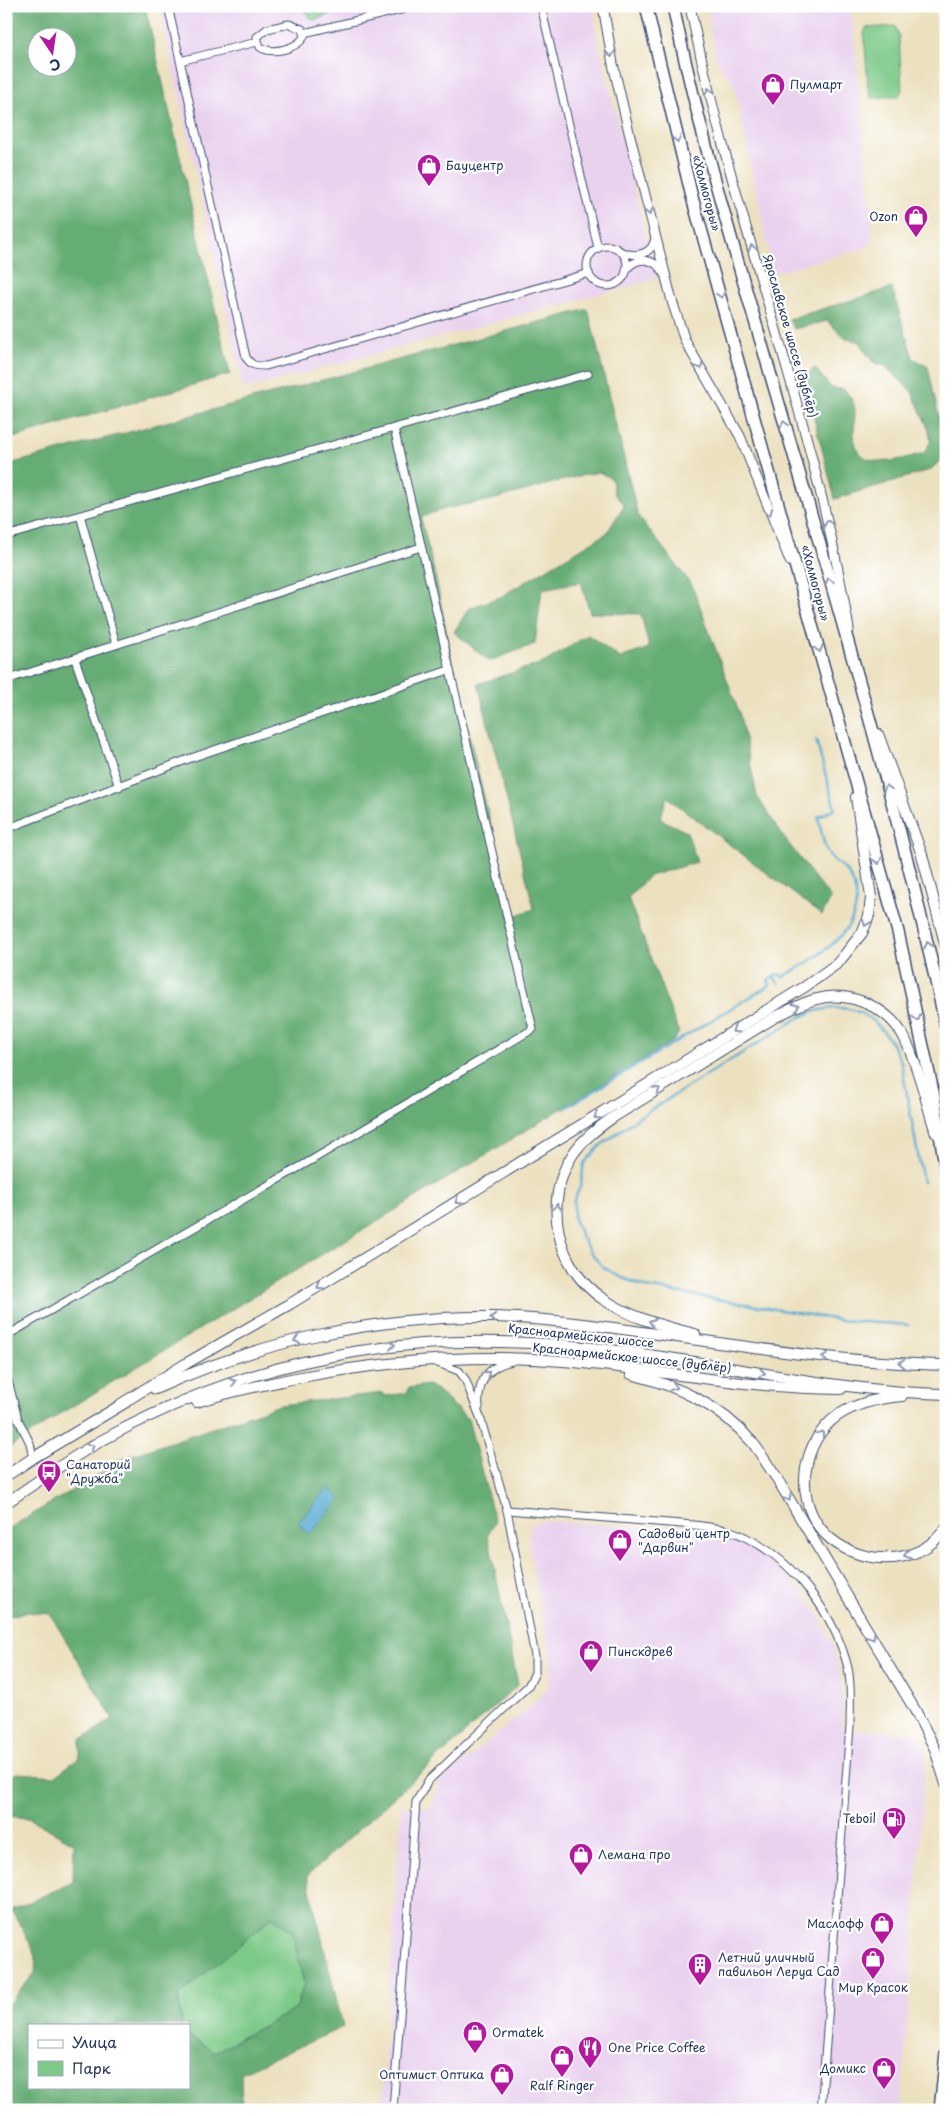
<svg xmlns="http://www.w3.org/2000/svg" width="952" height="2116" font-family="'Playpen Sans',sans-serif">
<rect width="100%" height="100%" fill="#fff"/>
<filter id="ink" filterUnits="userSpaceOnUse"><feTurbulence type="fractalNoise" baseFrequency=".02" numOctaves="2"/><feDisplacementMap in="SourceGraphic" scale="10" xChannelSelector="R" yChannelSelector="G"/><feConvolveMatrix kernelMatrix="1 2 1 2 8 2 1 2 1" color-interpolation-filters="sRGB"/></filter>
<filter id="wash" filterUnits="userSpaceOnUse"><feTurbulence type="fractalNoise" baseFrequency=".0096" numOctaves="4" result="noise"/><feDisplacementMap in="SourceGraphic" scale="20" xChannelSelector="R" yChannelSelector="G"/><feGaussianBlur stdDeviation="1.12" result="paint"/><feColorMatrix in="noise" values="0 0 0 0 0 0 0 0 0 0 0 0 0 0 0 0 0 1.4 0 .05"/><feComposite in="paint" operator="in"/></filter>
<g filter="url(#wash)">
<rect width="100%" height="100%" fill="#ece1bf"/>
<g fill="#e9d2ee">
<polygon points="159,6 593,6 596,33 656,279 244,389"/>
<polygon points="707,6 851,6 873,234 868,247 773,273 734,85 715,58"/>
<polygon points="541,1521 691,1530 725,1536 754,1548 799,1588 818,1614 833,1645 842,1687 842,1729 916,1734 926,1754 901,2110 382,2110 401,1806 431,1808 439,1782 538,1700 548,1687 551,1660 528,1543 531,1525"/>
</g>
<g fill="#7dc988" stroke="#4c7c73">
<polygon points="340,6 338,10 315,20 310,18 302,7"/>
<polygon points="895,26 899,36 902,91 898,97 871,98 868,88 864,33 866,28"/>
<polygon points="273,1916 292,1931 304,1984 296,2009 214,2052 189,2036 189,2025 182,2025 178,1996"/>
</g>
<g fill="#66ad74" stroke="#406e69" fill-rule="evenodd">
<path d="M6,6H145L230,374L6,440ZM38,38H68V68H38Z"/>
<path d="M892,288L913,358L928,367L946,450L940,461L930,470L835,499L803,376L815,368L831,388L844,389C858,406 855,408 854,428C852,475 895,461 924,453L931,441L928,428L912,392L885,366L873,362L858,341L846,339L827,321L794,329L789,319Z"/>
<path d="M588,309L638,516L692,585L740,715L757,796L785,839L831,899L822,915L667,797L660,819L687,832L697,862L649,876L628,898L679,1033L673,1041L68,1409L6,1450V465ZM599,472L612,479L614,494L624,505L607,533L500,597L469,608L454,632L489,661L535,644L542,589L581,582L590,613L641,614L649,648L620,658L588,635L545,662L478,684L534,909L513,916L454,673L437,583L421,518C444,506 470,505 495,499C530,490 563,479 599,472Z"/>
<path d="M428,1385L437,1390L468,1419L495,1522L488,1535L518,1685L307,1876L343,2027L241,2073L242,2110H6V2007L35,1973L36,1955L12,1910L73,1882L74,1843L28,1818L6,1816V1777L18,1773L55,1776L80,1757V1740L113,1719L50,1614L25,1612L6,1617V1530L113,1466L118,1460L280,1405L383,1393L384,1396L408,1393V1388ZM273,1917L292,1931L304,1984L296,2009L215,2052L189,2036V2087H29V2025H182L178,1996Z"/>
</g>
<polygon fill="#58abd3" stroke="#3a6d98" points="328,1488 340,1499 310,1534 298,1523"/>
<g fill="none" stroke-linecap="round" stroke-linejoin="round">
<g stroke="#58abd3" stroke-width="2.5">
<polyline points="774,977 779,984"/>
<path d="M564,1109L770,985L768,980L779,974L783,977C816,957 872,929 852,880C847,867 836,865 829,855C823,846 821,828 818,817L835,809L816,740"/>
<path d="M908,1325L839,1320L646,1287L622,1278L603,1267L590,1252L581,1236L574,1219V1200L581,1185L584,1163L600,1146L636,1119L800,1017C850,995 881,1015 901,1062L923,1182"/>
</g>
</g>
</g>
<g filter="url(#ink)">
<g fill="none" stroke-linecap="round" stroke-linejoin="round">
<defs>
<g id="minor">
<path d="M168,6L246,357C251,366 256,366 266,366L589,273"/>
<polyline points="541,6 598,248"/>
<path d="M289,24L302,29L304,37C296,49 272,55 260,47L257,37L267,29Z"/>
<polyline points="304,33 417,6"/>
<polyline points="180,61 257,42"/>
<circle cx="607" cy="266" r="20"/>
<path d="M622,252C637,258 654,254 655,236"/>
<path d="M626,270C637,256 654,257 663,273"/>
<polyline points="80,515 116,644"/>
<polyline points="6,536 588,374"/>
<polyline points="75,659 119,787"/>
<polyline points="6,680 421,547"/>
<polyline points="6,829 191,758 449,670"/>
<polyline points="6,1336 310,1161 533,1029 394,428"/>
<polyline points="6,1373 18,1419 30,1443 33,1458"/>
<path d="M479,1407C477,1382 487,1366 512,1361"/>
<path d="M507,1510L694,1525C711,1527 730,1529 745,1537C795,1561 835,1615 848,1668C852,1687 850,1707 850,1726L821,2110"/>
<polyline points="393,2110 416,1802 428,1781 528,1686 535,1673 535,1656 507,1510 480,1417 465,1379 459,1371 435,1362"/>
</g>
<g id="tertiary">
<polyline points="603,6 613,64 629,132 672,301 685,341 740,436 790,561"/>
<path d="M690,6C732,216 814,417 849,629"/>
</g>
<g id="secondary">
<polyline points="878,734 922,855 946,947"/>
<path d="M695,1334C663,1326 631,1318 603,1299C556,1268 542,1201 573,1154C583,1139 598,1128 612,1118L772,1019C787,1011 801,1003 817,999C850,990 890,1008 905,1039C919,1068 926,1102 936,1133"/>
<path d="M631,1374C678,1386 720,1405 752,1442C761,1453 768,1466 776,1477L915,1710L935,1749L946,1784"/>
<path d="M155,1389C261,1341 379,1315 496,1317C557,1319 617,1328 677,1337C766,1350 855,1363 946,1365"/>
<path d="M902,1396C880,1398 856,1403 837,1416C803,1441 794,1494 820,1528C846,1561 901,1569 933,1542C938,1538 942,1533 946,1528"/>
<path d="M197,1402C229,1391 263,1385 296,1378C385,1361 473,1353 563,1361C656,1369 748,1389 841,1389"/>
<polyline points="121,1404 187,1363 290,1304 677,1066 806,986 838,963 862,933 869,916 871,897 856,797"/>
<polyline points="6,1476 33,1458 126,1402"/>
<path d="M6,1503C40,1480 74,1455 110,1436C274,1348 435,1327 619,1351C726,1364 839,1392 946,1394"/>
</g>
<g id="trunk">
<polyline points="646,6 692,197 898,932 933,1092 946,1171"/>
<path d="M673,6C697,121 729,233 762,345C827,571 897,797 946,1027"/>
<polyline points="940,2110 946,2053"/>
</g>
</defs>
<use href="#minor" stroke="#3a4a6d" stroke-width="9"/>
<use href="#tertiary" stroke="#3a4a6d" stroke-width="11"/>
<use href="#secondary" stroke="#3a4a6d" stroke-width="12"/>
<use href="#trunk" stroke="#3a4a6d" stroke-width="14"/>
<use href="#minor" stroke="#fff" stroke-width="7"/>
<use href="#tertiary" stroke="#fff" stroke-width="9"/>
<use href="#secondary" stroke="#fff" stroke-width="10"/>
<use href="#trunk" stroke="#fff" stroke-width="11"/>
</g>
<defs><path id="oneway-chevron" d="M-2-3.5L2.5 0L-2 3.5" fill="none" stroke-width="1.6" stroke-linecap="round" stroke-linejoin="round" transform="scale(1.25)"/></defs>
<g stroke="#8d97ae">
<use href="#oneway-chevron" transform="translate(611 54) rotate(80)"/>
<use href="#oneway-chevron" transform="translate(709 91) rotate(-105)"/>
<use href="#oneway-chevron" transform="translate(677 139) rotate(76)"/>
<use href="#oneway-chevron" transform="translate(649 212) rotate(76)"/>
<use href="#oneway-chevron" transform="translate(752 248) rotate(-106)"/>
<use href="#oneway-chevron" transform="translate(721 295) rotate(74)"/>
<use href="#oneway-chevron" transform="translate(700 366) rotate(59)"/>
<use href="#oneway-chevron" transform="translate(784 424) rotate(-106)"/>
<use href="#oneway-chevron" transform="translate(769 512) rotate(69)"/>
<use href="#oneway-chevron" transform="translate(828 523) rotate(-102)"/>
<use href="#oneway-chevron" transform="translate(829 581) rotate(-106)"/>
<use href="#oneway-chevron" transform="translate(819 649) rotate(74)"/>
<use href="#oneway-chevron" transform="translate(887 788) rotate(-105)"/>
<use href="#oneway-chevron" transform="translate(878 861) rotate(75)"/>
<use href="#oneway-chevron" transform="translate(866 923) rotate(110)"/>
<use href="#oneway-chevron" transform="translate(928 945) rotate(-104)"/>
<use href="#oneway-chevron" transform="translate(796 1007) rotate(-25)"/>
<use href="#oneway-chevron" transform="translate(917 1018) rotate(77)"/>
<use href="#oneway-chevron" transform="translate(735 1030) rotate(148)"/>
<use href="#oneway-chevron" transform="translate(657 1090) rotate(-32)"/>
<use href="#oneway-chevron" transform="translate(597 1116) rotate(148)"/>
<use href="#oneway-chevron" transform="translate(458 1201) rotate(148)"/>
<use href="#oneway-chevron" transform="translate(557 1207) rotate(-88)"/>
<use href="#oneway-chevron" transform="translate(320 1286) rotate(148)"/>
<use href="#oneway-chevron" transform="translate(493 1318) rotate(-180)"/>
<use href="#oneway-chevron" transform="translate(652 1322) rotate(-160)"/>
<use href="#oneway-chevron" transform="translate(297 1340) rotate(166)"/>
<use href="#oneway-chevron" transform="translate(392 1345) rotate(-5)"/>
<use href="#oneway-chevron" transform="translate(825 1357) rotate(-173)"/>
<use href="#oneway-chevron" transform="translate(902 1363) rotate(-177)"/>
<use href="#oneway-chevron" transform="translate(762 1373) rotate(8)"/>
<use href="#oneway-chevron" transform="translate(487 1374) rotate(-48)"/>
<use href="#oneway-chevron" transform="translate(233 1382) rotate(-19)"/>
<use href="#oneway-chevron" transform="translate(674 1387) rotate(23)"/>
<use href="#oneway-chevron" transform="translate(821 1434) rotate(-53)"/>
<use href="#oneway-chevron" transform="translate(91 1447) rotate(-31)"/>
<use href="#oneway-chevron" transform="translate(788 1498) rotate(59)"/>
<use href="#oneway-chevron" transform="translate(907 1555) rotate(164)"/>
<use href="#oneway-chevron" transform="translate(872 1637) rotate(59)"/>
</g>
</g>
<defs>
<symbol id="shop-pin" viewBox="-11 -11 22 30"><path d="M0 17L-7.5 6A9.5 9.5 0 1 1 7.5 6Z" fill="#b5179e" stroke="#fff"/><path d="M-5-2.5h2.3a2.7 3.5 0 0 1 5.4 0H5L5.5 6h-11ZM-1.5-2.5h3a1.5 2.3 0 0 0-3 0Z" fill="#fff"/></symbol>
<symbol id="bus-pin" viewBox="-11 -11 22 30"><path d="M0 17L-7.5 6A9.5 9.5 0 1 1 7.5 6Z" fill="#b5179e" stroke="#fff"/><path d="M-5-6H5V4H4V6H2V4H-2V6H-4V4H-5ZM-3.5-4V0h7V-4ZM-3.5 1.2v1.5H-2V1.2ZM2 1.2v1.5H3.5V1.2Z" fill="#fff"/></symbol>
<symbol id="fuel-pin" viewBox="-11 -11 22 30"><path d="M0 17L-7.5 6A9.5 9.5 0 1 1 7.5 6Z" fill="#b5179e" stroke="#fff"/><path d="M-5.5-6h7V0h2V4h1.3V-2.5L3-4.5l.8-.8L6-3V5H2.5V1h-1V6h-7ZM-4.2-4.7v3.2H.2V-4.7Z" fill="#fff"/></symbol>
<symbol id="building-pin" viewBox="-11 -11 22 30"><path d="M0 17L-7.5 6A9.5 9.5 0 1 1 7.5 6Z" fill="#b5179e" stroke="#fff"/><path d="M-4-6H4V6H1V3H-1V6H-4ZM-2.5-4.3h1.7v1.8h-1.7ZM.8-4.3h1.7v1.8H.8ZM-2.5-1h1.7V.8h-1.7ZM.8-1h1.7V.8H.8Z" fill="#fff"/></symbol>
<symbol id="restaurant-pin" viewBox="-11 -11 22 30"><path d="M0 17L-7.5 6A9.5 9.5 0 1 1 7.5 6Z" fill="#b5179e" stroke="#fff"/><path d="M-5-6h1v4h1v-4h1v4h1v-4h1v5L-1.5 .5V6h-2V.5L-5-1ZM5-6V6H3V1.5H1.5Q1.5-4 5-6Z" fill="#fff"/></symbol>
</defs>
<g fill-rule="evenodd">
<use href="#shop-pin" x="759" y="71" width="28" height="38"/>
<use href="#shop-pin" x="415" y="152" width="28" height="38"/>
<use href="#shop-pin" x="902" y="203" width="28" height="38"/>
<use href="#bus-pin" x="35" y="1458" width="28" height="38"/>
<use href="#shop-pin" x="606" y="1527" width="28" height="38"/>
<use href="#shop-pin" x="577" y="1638" width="28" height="38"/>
<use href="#fuel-pin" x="880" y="1805" width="28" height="38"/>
<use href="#shop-pin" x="567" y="1841" width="28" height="38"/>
<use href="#shop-pin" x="868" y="1910" width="28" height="38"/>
<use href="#shop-pin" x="859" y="1945" width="28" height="38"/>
<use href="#building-pin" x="686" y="1951" width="28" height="38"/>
<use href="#shop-pin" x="461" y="2019" width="28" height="38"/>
<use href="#restaurant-pin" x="576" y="2034" width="28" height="38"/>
<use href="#shop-pin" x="548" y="2043" width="28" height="38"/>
<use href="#shop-pin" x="870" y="2055" width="28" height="38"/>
<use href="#shop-pin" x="488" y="2061" width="28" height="38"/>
</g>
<g text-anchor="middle" stroke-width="4.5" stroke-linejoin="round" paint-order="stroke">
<g font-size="12" fill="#1b2f5e" stroke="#fff" text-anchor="start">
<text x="790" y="89">Пулмарт</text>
<text x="446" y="170">Бауцентр</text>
<text x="898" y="221" text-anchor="end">Ozon</text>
<text x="66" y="1469">Санаторий<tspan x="66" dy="14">"Дружба"</tspan></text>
<text x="638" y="1538">Садовый центр<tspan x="638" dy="14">"Дарвин"</tspan></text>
<text x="608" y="1656">Пинскдрев</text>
<text x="876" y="1823" text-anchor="end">Teboil</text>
<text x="598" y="1859">Лемана про</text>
<text x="864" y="1928" text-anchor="end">Маслофф</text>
<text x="718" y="1962">Летний уличный<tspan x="718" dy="14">павильон Леруа Сад</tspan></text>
<text x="873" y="1992" text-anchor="middle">Мир Красок</text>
<text x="492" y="2037">Ormatek</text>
<text x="608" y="2052">One Price Coffee</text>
<text x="866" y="2073" text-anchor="end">Домикс</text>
<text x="484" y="2079" text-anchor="end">Оптимист Оптика</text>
<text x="562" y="2090" text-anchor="middle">Ralf Ringer</text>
</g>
<g font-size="12" fill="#1b2f5e" stroke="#fff">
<text transform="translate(706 193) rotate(75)" y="4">«Холмогоры»</text>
<text transform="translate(790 336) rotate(74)" y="4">Ярославское шоссе (дублёр)</text>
<text transform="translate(815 583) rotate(75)" y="4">«Холмогоры»</text>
<text transform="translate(581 1336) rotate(6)" y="4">Красноармейское шоссе</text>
<text transform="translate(632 1358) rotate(6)" y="4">Красноармейское шоссе (дублёр)</text>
</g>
</g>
<rect width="952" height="2116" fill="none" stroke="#fff" stroke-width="25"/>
<rect x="28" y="2024" width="162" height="65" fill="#ffffff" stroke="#a4acbf"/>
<rect x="38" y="2040" width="25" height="8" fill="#ffffff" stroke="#a4acbf"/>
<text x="72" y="2048" font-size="15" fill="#1b2f5e">Улица</text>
<rect x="38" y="2061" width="25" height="15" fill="#7dc988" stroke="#a4acbf"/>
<text x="72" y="2074" font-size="15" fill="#1b2f5e">Парк</text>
<g transform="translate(52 52) rotate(167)"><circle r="24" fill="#ffffff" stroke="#a4acbf"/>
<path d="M0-4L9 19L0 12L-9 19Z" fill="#b5179e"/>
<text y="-8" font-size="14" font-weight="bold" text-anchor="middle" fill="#1b2f5e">С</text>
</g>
</svg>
